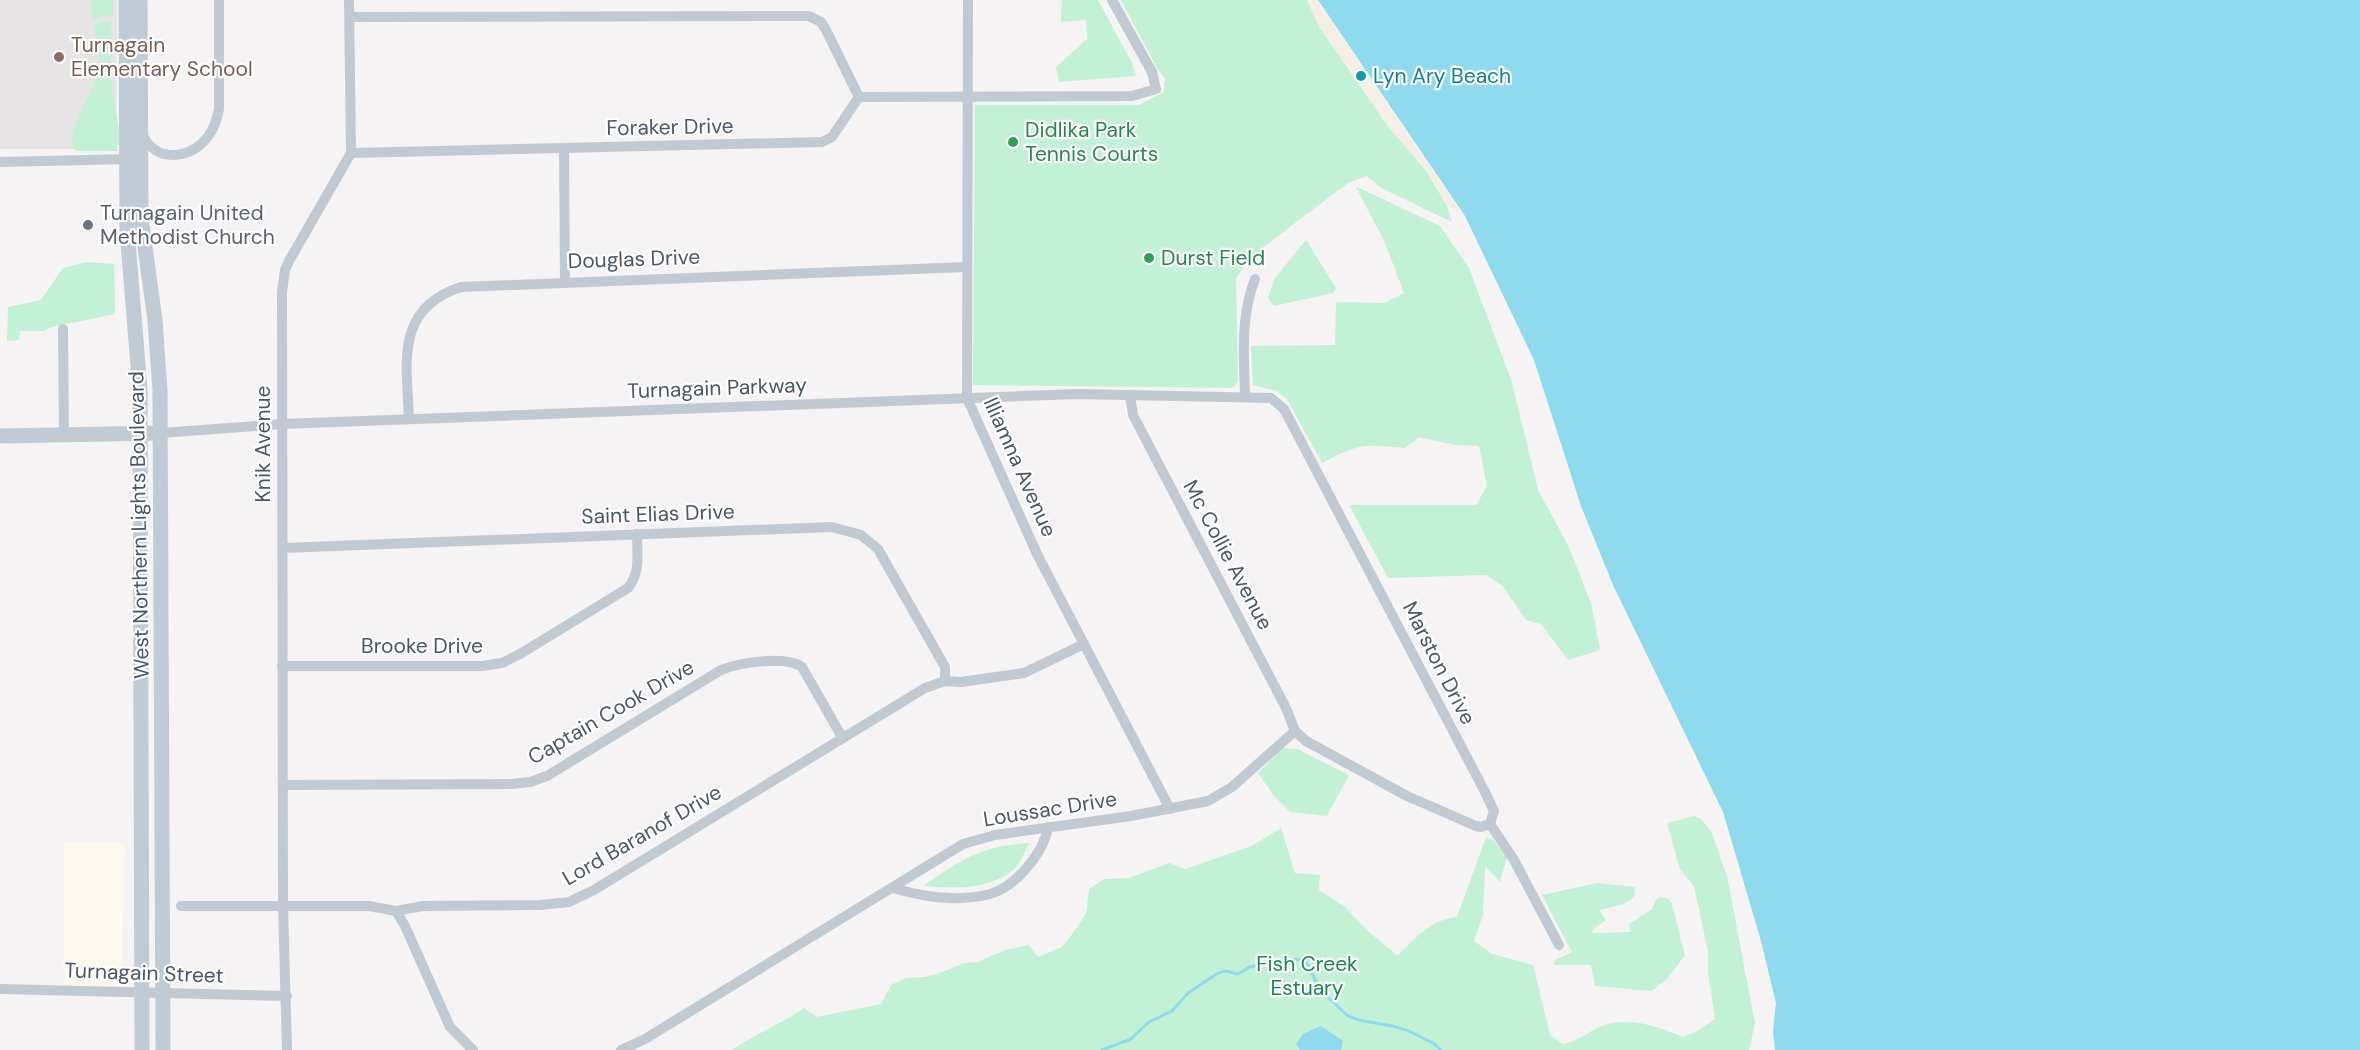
<svg xmlns="http://www.w3.org/2000/svg" width="2360" height="1050" font-family="'DM Sans',sans-serif">
<rect width="100%" height="100%" fill="#f5f3f3"/>
<polygon fill="#fdf9ef" points="64,843 125,843 122,985 64,984"/>
<polygon fill="#e6e4e5" points="0,0 117,0 116,149 0,149"/>
<g fill="#c3f1d5">
<polygon points="90,0 113,0 113,14 93,19"/>
<polygon points="1062,0 1098,0 1132,63 1136,76 1059,82 1056,67 1087,39 1086,20 1061,22"/>
<polygon points="1121,0 1307,0 1320,28 1387,125 1427,172 1447,206 1452,222 1381,188 1367,176 1348,183 1295,223 1251,257 1236,278 1238,381 1233,388 973,385 975,105 1139,105 1164,92 1165,78 1158,70"/>
<path d="M111,21V80L121,143L117,146V151H76C62,136 95,91 98,72C101,56 97,40 94,24Z"/>
<path d="M1355,186L1440,226L1469,268L1512,382L1538,490L1569,547L1592,606L1600,650L1568,660L1541,624L1526,620L1503,586L1486,575L1388,578L1349,505H1476L1487,486L1479,446L1455,445L1419,437L1405,448C1364,444 1359,443 1322,463L1287,399L1277,391L1253,385L1251,346L1335,345L1336,302L1384,303L1404,293L1384,240Z"/>
<polygon points="1306,240 1336,288 1333,293 1274,306 1268,298 1275,278"/>
<polygon points="86,262 114,264 115,314 52,327 44,331 20,331 19,340 7,341 8,307 41,300 63,268"/>
<polygon points="1283,748 1297,749 1349,775 1327,816 1290,812 1275,797 1258,773"/>
<path d="M1694,816L1701,819L1711,831L1727,876L1755,1023L1749,1050H732C755,1034 781,1024 804,1008L816,1017L881,1004L891,985L906,978L925,977L940,973L964,963L978,962L1005,950L1029,945L1038,957L1062,947L1073,933L1086,914L1089,889L1104,879L1129,878L1169,863L1185,869L1252,846L1281,828L1295,873L1320,875L1319,890L1344,906L1368,931L1398,956C1413,939 1434,918 1457,917L1486,837L1492,839L1507,857L1500,882L1485,866L1483,915L1474,941L1492,954L1533,965L1550,1035L1563,1044C1584,1040 1588,1030 1605,1025C1632,1017 1659,1027 1683,1037L1699,1030L1715,1019L1708,972V951L1694,886L1680,869L1667,823Z"/>
<path d="M1029,843C1025,851 1021,862 1015,868C990,891 954,888 923,886C962,859 980,846 1029,843Z"/>
<polygon points="1597,883 1635,887 1634,897 1624,904 1599,910 1606,920 1592,930 1593,933 1630,932 1629,924 1652,909 1655,901 1660,897 1667,898 1672,903 1685,955 1667,979 1652,991 1595,986 1591,965 1554,965 1555,960 1572,952 1542,895"/>
</g>
<polygon fill="#f5f0e5" points="1307,0 1317,0 1463,216 1447,206 1427,172 1387,125 1320,28"/>
<g fill="#90daee">
<polygon points="1318,0 2360,0 2360,1050 1775,1050 1773,1031 1776,1003 1761,941 1723,812 1613,585 1581,506 1534,360 1465,216"/>
<polygon points="1321,1026 1343,1041 1341,1050 1300,1050 1296,1044 1303,1034"/>
</g>
<g fill="none" stroke-linecap="round" stroke-linejoin="round">
<polyline stroke="#90daee" stroke-width="3" points="1102,1050 1131,1039 1149,1022 1172,1011 1188,993 1218,973 1226,971 1238,974 1250,967 1287,959 1303,960 1309,966 1315,980 1330,999 1348,1016 1359,1020 1392,1026 1409,1031 1433,1043 1441,1050"/>
<g stroke="#c1cad2" stroke-width="10">
<polyline points="968,0 967,398 1037,554 1170,809"/>
<polyline points="350,17 809,16 821,22 826,30 859,97"/>
<polyline points="859,97 1132,96 1156,89 1152,72 1112,0"/>
<path d="M142,133C154,164 192,160 209,135C215,127 217,118 219,109V0"/>
<polyline points="564,149 565,281"/>
<polyline points="351,153 822,142 832,137 859,97"/>
<polyline points="0,162 131,159"/>
<polyline points="63,329 64,435"/>
<polyline points="1130,396 1133,415 1286,708 1295,731 1306,741 1407,796 1476,826 1481,827 1490,824"/>
<path d="M1245,396C1244,357 1240,317 1255,279"/>
<path d="M409,419C407,363 394,309 461,287L967,267"/>
<polyline points="161,433 282,424 1077,394 1271,398 1284,409 1484,790 1494,811 1490,824 1514,860 1559,945"/>
<polyline points="283,548 832,527 861,535 878,549 945,667 945,681"/>
<path d="M282,666H482L502,663L520,654L628,588C641,572 637,553 637,534"/>
<path d="M283,785L511,784L530,782L547,776L721,670C739,663 785,655 802,667L842,737"/>
<path d="M893,888C923,897 959,902 990,894C1016,887 1044,852 1048,827"/>
<polyline points="181,906 369,906 396,911 423,906 540,905 569,902 594,890 925,688 945,681 961,682 1024,673 1084,644"/>
<polyline points="396,911 405,926 450,1027 473,1050"/>
<polyline points="0,989 287,996"/>
<polyline points="287,1050 283,906 282,292 285,270 289,261 351,153 349,0"/>
<polyline points="621,1050 645,1039 963,844 995,835 1131,816 1208,801 1232,787 1295,731"/>
</g>
<g stroke="#c1cbd6" stroke-width="15">
<polyline points="126,0 127,230 140,390 142,1050"/>
<polyline points="140,0 141,218 155,320 160,391 163,1050"/>
<polyline points="0,436 161,433"/>
</g>
</g>
<circle fill="#8d6e63" stroke="#fff" stroke-width="2" cx="59" cy="57" r="6"/>
<circle fill="#0f9aa8" stroke="#fff" stroke-width="2" cx="1361" cy="76" r="6"/>
<g fill="#2e9e5b" stroke="#fff" stroke-width="2">
<circle cx="1013" cy="142" r="6"/>
<circle cx="1149" cy="258" r="6"/>
</g>
<circle fill="#6b7280" stroke="#fff" stroke-width="2" cx="88" cy="225" r="6"/>
<g text-anchor="middle" stroke-width="4.5" stroke-linejoin="round" paint-order="stroke">
<g font-size="21" fill="#785e54" stroke="#fff" text-anchor="start">
<text x="71" y="52">Turnagain<tspan x="71" dy="24">Elementary School</tspan></text>
</g>
<g font-size="21" fill="#0d838f" stroke="#fff" text-anchor="start">
<text x="1373" y="83">Lyn Ary Beach</text>
</g>
<g font-size="21" fill="#4a5661" stroke="#fff">
<text transform="translate(670 127) rotate(-1)" y="7">Foraker Drive</text>
<text transform="translate(634 259) rotate(-2)" y="7">Douglas Drive</text>
<text transform="translate(717 388) rotate(-2)" y="7">Turnagain Parkway</text>
<text transform="translate(263 444) rotate(-90)" y="7">Knik Avenue</text>
<text transform="translate(1020 467) rotate(66)" y="7">Illiamna Avenue</text>
<text transform="translate(658 514) rotate(-2)" y="7">Saint Elias Drive</text>
<text transform="translate(139 525) rotate(-91)" y="7">West Northern Lights Boulevard</text>
<text transform="translate(1228 555) rotate(62)" y="7">Mc Collie Avenue</text>
<text x="422" y="653">Brooke Drive</text>
<text transform="translate(1439 663) rotate(63)" y="7">Marston Drive</text>
<text transform="translate(611 712) rotate(-30)" y="7">Captain Cook Drive</text>
<text transform="translate(1050 809) rotate(-9)" y="7">Loussac Drive</text>
<text transform="translate(642 835) rotate(-30)" y="7">Lord Baranof Drive</text>
<text transform="translate(144 973) rotate(2)" y="7">Turnagain Street</text>
</g>
<g font-size="21" fill="#27864d" stroke="#fff" text-anchor="start">
<text x="1025" y="137">Didlika Park<tspan x="1025" dy="24">Tennis Courts</tspan></text>
<text x="1161" y="265">Durst Field</text>
</g>
<g font-size="21" fill="#5b616d" stroke="#fff" text-anchor="start">
<text x="100" y="220">Turnagain United<tspan x="100" dy="24">Methodist Church</tspan></text>
</g>
<g font-size="21" fill="#17864f" stroke="#fff">
<text x="1307" y="971">Fish Creek<tspan x="1307" dy="24">Estuary</tspan></text>
</g>
</g>
</svg>
